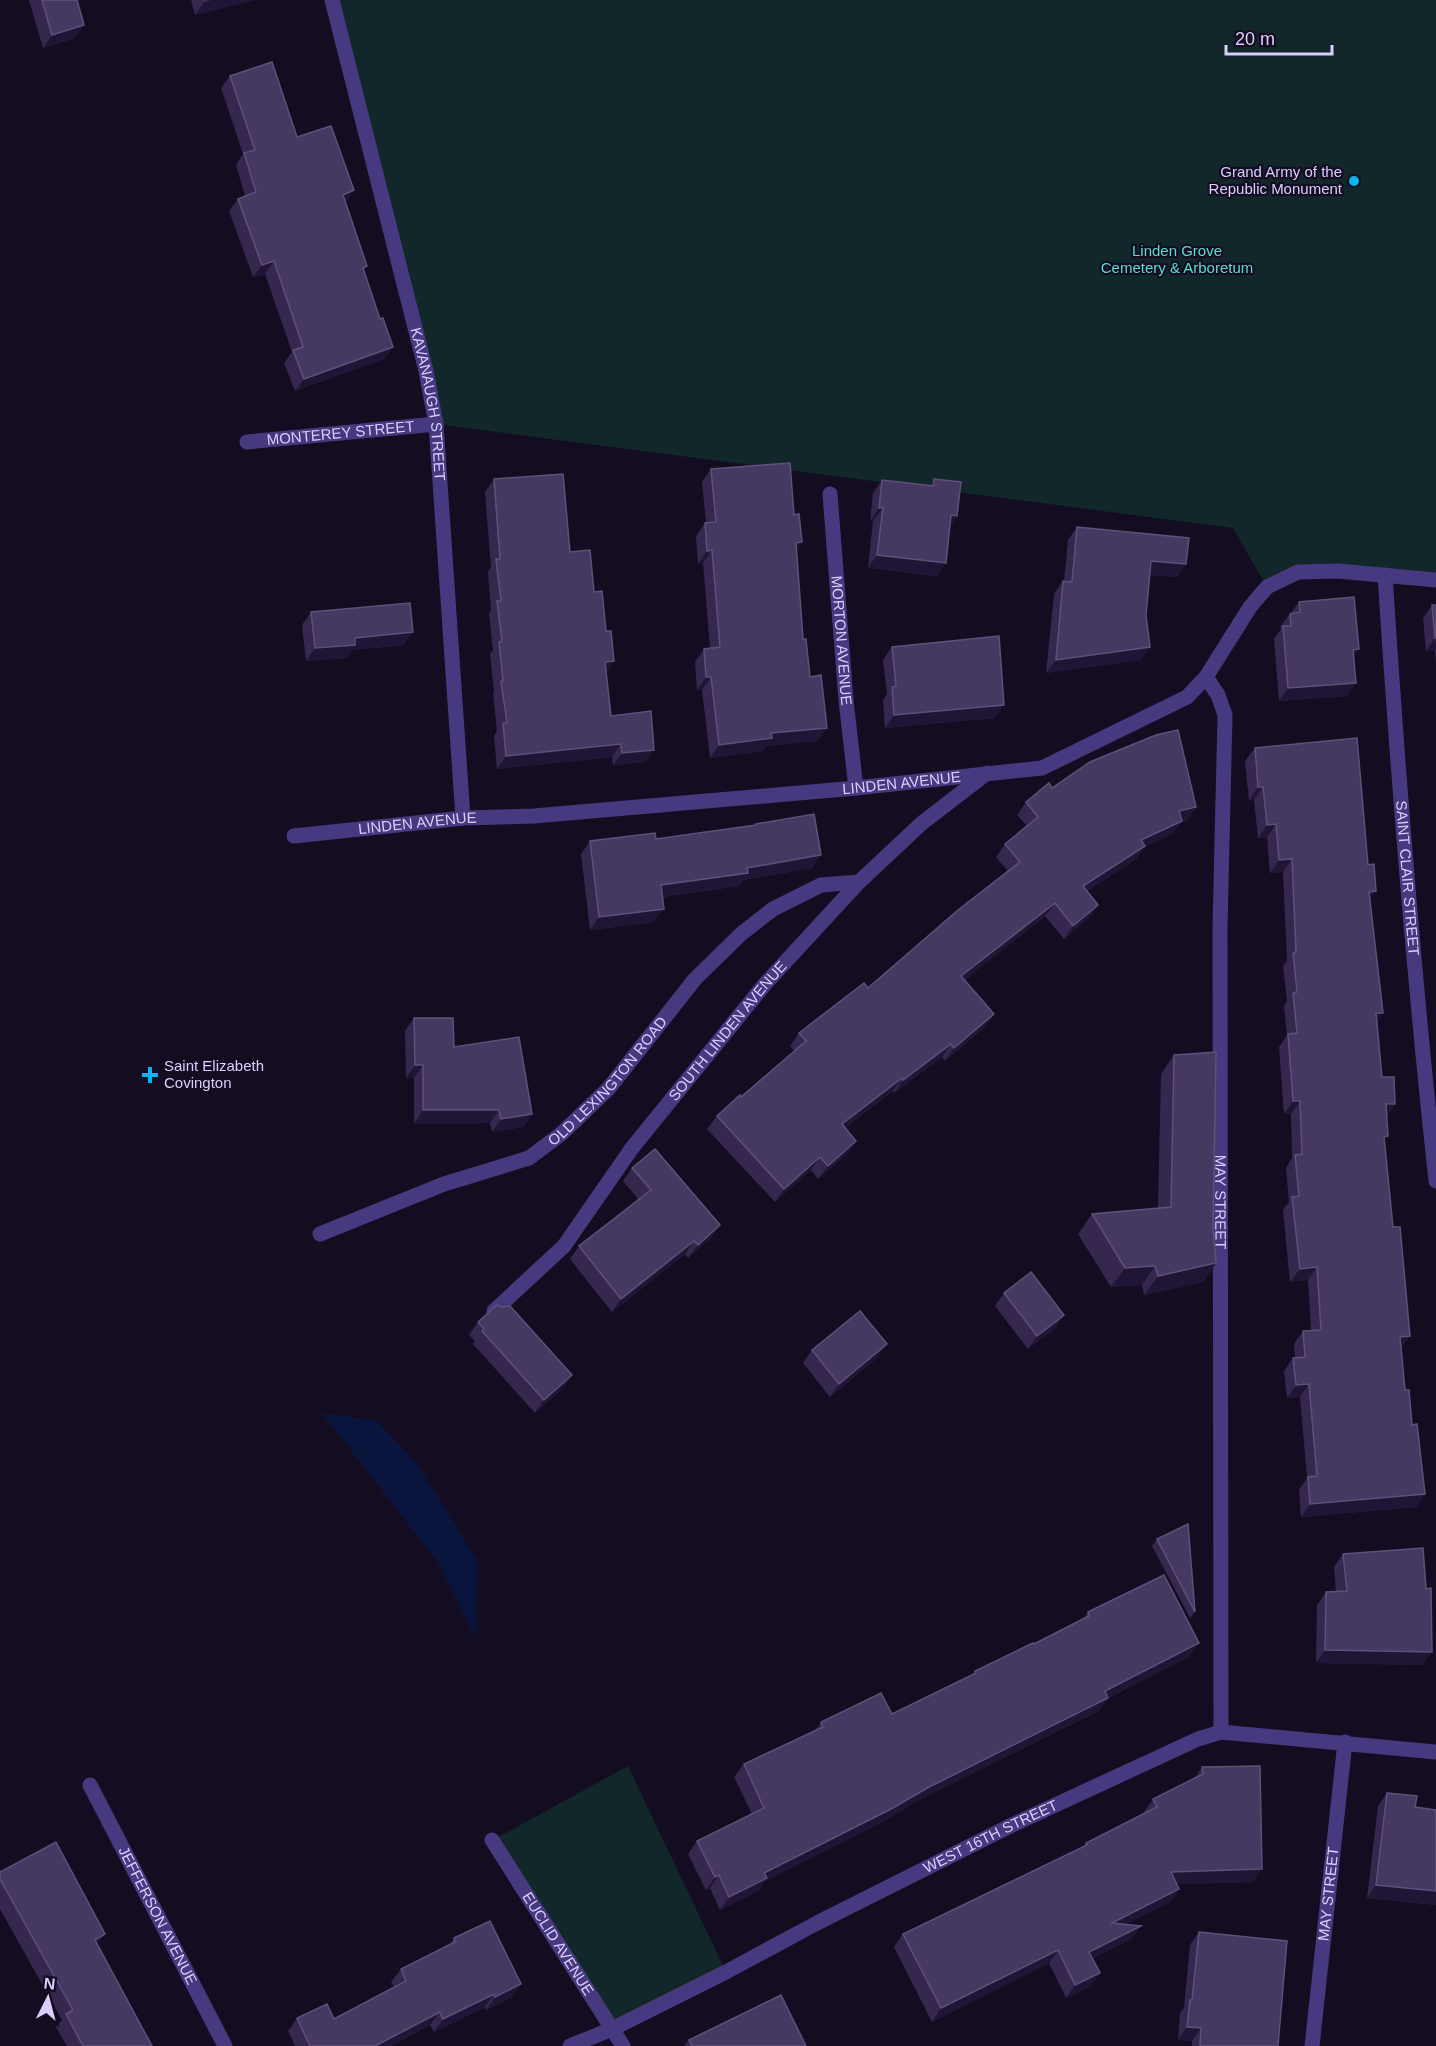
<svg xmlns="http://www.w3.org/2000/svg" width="1436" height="2046" font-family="Helvetica,sans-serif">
<rect width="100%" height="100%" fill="#140d21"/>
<g fill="#11272a">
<polygon points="332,0 1436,0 1436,580 1298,572 1267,587 1233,528 436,424"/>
<polygon points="628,1766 726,1972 612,2029 493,1840"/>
</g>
<polygon fill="#0a153d" points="322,1413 377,1421 418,1465 477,1560 476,1639 437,1561"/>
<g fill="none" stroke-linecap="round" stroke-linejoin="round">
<g stroke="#47397f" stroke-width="15">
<path id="s1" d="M332,0L426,371L436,424L463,818"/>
<path id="s2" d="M247,442L436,424"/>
<path id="s3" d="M830,494L846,700L856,788"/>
<path id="s4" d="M1385,575C1398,777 1414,979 1436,1181"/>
<path id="s5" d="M1206,677L1218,695L1225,715L1220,928L1221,1732"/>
<path id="s6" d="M294,836L463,818L534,816L856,788L1042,768L1187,697L1206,677L1250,607L1267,587L1298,572L1338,571L1436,580"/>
<path id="s7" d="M320,1234L444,1184L529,1158L561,1134L609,1088L695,979L741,934L773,909L821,885L859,882"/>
<path id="s8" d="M494,1311L564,1246L632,1148L765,984L859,882L922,823L987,773"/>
<path id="s9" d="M90,1785L225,2046"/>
<path id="s10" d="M492,1840L623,2046"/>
<path id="s11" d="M570,2046L612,2029L726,1972L817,1923L1012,1825L1198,1739L1221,1732L1436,1752"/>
<path id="s12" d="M1312,2046L1345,1742"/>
</g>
</g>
<g fill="#35274e">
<polygon points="29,0 77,0 75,38 43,48"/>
<polygon points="191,0 254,0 195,15"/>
<polygon points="230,76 297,137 354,190 345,203 364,270 380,319 393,347 384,359 295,391 284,363 292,352 265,274 253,277 229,211 238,199 245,196 236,165 243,154 221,88"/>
<polygon points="711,469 796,550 803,639 810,677 827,728 817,741 766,746 763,751 710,758 702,690 697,690 695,662 704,649 710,648 703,563 698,564 696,536 705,523 706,522 702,482"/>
<polygon points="494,479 570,552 594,592 614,661 606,673 611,716 645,762 613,765 612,757 497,769 494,736 497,731 493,694 494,692 490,654 493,651 489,614 491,610 488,572 491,567 485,492"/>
<polygon points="934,479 957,516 950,526 937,576 868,568 873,521 870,521 873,493 882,480 930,485"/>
<polygon points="1077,527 1186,564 1177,577 1150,575 1141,660 1046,673 1054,594 1063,581 1064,581 1068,540"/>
<polygon points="1299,602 1354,656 1347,696 1279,701 1274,639 1281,629 1280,627"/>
<polygon points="1432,605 1436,605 1436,663 1435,651 1426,651 1423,618"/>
<polygon points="311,612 404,645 352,650 346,658 306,661 302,625"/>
<polygon points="892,647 995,718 885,728 883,700 887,694 883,660"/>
<polygon points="1255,748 1370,899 1383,1013 1377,1021 1382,1077 1395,1104 1387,1116 1384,1142 1393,1227 1410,1336 1401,1348 1405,1390 1425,1494 1416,1507 1301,1517 1299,1490 1307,1478 1300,1397 1287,1398 1284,1371 1293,1358 1295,1357 1294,1344 1303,1331 1311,1331 1308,1280 1290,1282 1283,1210 1289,1202 1286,1168 1292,1158 1291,1114 1284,1114 1279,1047 1287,1035 1284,1006 1287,1001 1283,966 1287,961 1283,872 1270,873 1267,837 1258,838 1254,800 1249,800 1245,761"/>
<polygon points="1052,788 1196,807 1187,820 1181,822 1172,834 1144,847 1136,859 1087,891 1098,905 1089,918 1064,939 1045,916 964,980 994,1014 985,1027 945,1061 942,1057 894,1093 893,1091 845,1128 847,1154 818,1179 811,1170 775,1202 707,1129 717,1116 741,1097 794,1051 790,1046 799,1033 868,988 1008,871 996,857 1005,844 1027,826 1017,815 1026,802"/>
<polygon points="756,824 821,855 812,868 743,880 739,886 662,897 654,922 590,930 581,854 590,841 656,839 754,826"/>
<polygon points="414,1018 454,1047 532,1114 523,1127 492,1132 490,1123 414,1124 414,1078 406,1078 405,1031"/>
<polygon points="1174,1055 1213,1227 1216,1263 1203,1282 1144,1295 1142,1285 1111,1287 1078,1234 1092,1214 1158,1209 1161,1074"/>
<polygon points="632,1168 711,1238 688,1258 685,1254 612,1312 570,1259 579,1246 638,1199 623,1181"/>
<polygon points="1004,1293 1064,1315 1055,1328 1028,1349 995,1306"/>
<polygon points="478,1322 572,1375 563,1388 535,1413 473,1344 475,1341 469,1335"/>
<polygon points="812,1350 878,1357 830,1397 803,1363"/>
<polygon points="1157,1539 1195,1612 1190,1618 1152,1546"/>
<polygon points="1343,1554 1426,1589 1423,1665 1316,1663 1317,1605 1326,1592 1336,1592 1334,1567"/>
<polygon points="1088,1612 1190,1656 1108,1698 1099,1711 919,1800 882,1822 765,1881 758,1891 720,1910 710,1888 706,1890 688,1854 697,1841 752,1814 734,1777 744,1764 815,1731 821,1722 892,1714 973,1675 975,1671 1034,1644 1083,1619"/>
<polygon points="1202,1767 1253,1882 1177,1884 1179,1889 1170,1902 1126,1924 1141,1926 1131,1939 1093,1958 1091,1986 1066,1998 1049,1963 932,2022 894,1947 903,1934 1083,1847 1086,1843 1144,1813 1144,1812 1153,1799 1195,1778"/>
<polygon points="1387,1793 1415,1807 1436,1810 1436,1905 1367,1898 1378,1806"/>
<polygon points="0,1872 97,1945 152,2046 67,2046 56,2027 62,2020 0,1909"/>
<polygon points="1199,1932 1278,2046 1192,2046 1192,2041 1178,2040 1180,2013 1184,2008 1190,1945"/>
<polygon points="454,1938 512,1997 486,2010 485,2007 434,2032 430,2025 391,2046 295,2046 288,2031 297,2018 334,2019 394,1987 391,1982 401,1969 449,1945"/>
<polygon points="689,2040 806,2046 684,2046"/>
</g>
<g fill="#201534">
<polygon points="212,0 254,0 195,15 204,2"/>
<polygon points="84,25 75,38 43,48 52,35"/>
<polygon points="354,190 345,203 343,195"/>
<polygon points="274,261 265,274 253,277 262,265"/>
<polygon points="393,347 384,359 295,391 304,379"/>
<polygon points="879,508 883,508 873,521 870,521"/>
<polygon points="951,515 957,516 948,529"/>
<polygon points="802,542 793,555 796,543"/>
<polygon points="712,550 703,563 698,564 707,551"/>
<polygon points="877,555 946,563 937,576 868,568"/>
<polygon points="1151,561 1186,564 1177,577 1142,574"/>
<polygon points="413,632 404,645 352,650 346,658 306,661 315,648 355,638"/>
<polygon points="1435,638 1436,649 1435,651 1426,651"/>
<polygon points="1150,647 1141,660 1046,673 1056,660"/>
<polygon points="1359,649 1350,662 1353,650"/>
<polygon points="614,661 605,674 605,662"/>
<polygon points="706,677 711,677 702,690 697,690"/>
<polygon points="1356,683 1347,696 1279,701 1288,688"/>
<polygon points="1004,705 995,718 885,728 894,715"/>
<polygon points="827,728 817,741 766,746 763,751 710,758 719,745 771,733"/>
<polygon points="621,744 612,757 497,769 506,756"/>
<polygon points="654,750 645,762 613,765 622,753"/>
<polygon points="1258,787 1263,787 1254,800 1249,800"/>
<polygon points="1196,807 1187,820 1181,822 1172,834 1144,847 1136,859 1074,899 1083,886 1141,840 1179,811"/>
<polygon points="1276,824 1267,837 1258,838 1267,825"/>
<polygon points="821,855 812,868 743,880 739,886 652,898 661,885 747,868"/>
<polygon points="1292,859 1283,872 1270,873 1279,860"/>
<polygon points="1376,891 1367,904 1369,892"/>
<polygon points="1055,903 1045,916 952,989 961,976"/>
<polygon points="1098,905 1089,918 1064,939 1073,926"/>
<polygon points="664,909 654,922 590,930 599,917"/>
<polygon points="1376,1013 1383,1013 1374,1026"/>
<polygon points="994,1014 985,1027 945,1061 954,1048"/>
<polygon points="951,1044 942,1057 894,1093 903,1080"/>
<polygon points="415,1065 423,1065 414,1078 406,1078"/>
<polygon points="902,1078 893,1091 833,1137 842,1124"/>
<polygon points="1293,1101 1300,1101 1291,1114 1284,1114"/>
<polygon points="1386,1104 1395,1104 1386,1117"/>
<polygon points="423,1110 499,1110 490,1123 414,1124"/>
<polygon points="532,1114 523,1127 492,1132 501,1119"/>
<polygon points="856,1141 847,1154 818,1179 828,1166"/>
<polygon points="820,1157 811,1170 775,1202 784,1189"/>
<polygon points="720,1225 711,1238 688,1258 698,1245"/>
<polygon points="694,1241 685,1254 612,1312 621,1299"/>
<polygon points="1216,1263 1203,1282 1144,1295 1158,1276"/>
<polygon points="1155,1266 1142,1285 1111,1287 1125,1268"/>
<polygon points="1317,1267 1308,1280 1290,1282 1300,1269"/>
<polygon points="1064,1315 1055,1328 1028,1349 1037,1336"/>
<polygon points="1410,1336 1400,1349 1400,1337"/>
<polygon points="887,1344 878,1357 830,1397 839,1384"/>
<polygon points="572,1375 563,1388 535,1413 544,1400"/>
<polygon points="1309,1384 1300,1397 1287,1398 1296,1385"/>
<polygon points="1425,1494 1416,1507 1301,1517 1310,1504"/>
<polygon points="1199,1643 1190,1656 1095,1704 1105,1691"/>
<polygon points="1325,1650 1432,1652 1423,1665 1316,1663"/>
<polygon points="1108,1698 1099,1711 919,1800 882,1822 765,1881 758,1891 720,1910 729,1897 764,1873 929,1787"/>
<polygon points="1262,1869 1253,1882 1162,1885 1171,1872"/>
<polygon points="719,1875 710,1888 706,1890 715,1877"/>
<polygon points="1376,1885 1436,1891 1436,1905 1367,1898"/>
<polygon points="1179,1889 1170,1902 1103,1936 1112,1923"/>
<polygon points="1141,1926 1131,1939 1080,1965 1089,1952"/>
<polygon points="105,1934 96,1947 95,1940"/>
<polygon points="1058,1950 1049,1963 932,2022 941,2008"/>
<polygon points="1100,1973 1091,1986 1066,1998 1075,1985"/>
<polygon points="521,1984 512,1997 486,2010 495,1997"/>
<polygon points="494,1994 485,2007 434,2032 443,2019"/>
<polygon points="440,2012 430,2025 391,2046 375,2046"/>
<polygon points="1187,2027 1201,2028 1192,2041 1178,2040"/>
</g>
<g fill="#463961" stroke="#5e507a" stroke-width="1.5">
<polygon points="42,0 77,0 84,25 52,35"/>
<polygon points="272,62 297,137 331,126 354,190 343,195 367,266 363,268 380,319 383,318 393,347 304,379 293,350 303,347 274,261 262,265 238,199 256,192 244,153 255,150 230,76"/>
<polygon points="790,463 794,515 799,514 802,542 796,543 803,639 806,639 810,677 821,675 827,728 771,733 772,738 719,745 711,677 706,677 704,649 720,647 712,550 707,551 705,523 716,522 711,469"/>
<polygon points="563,474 570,552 590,550 594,592 602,591 606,631 611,631 614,661 605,662 611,716 651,711 654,750 622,753 621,744 506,756 503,723 507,723 501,681 503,681 499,642 502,641 497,601 501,601 496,559 500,559 494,479"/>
<polygon points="934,479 961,482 957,516 951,515 946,563 877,555 883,508 879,508 882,480 934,486"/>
<polygon points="1077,527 1189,538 1186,564 1151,561 1146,615 1150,647 1056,660 1063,581 1072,582"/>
<polygon points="1354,597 1359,649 1353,650 1356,683 1288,688 1283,626 1291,626 1290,614 1300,612 1299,602"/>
<polygon points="410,603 413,632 355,638 355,645 315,648 311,612"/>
<polygon points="1432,605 1436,605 1436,638 1435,638"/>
<polygon points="999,636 1004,705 894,715 892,687 896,686 892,647"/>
<polygon points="1178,730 1196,807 1179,811 1182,821 1141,840 1145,846 1083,886 1098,905 1073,926 1055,903 961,976 994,1014 954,1048 951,1044 903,1080 902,1078 842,1124 856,1141 828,1166 820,1157 784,1189 717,1116 740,1095 741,1097 806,1041 799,1033 864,983 868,988 958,910 1020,862 1005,844 1038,817 1026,802 1049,783 1052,788 1090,762 1156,735"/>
<polygon points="1357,738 1368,865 1374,864 1376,891 1369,892 1383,1013 1376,1013 1382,1077 1394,1077 1395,1104 1386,1104 1388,1136 1384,1137 1393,1227 1400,1227 1410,1336 1400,1337 1405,1390 1409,1390 1412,1425 1417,1424 1425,1494 1310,1504 1308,1477 1317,1476 1309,1384 1296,1385 1293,1358 1305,1357 1303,1331 1321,1330 1317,1267 1300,1269 1292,1197 1299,1196 1295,1155 1302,1154 1300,1101 1293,1101 1288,1034 1297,1033 1293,993 1297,992 1293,953 1296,952 1292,859 1279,860 1276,824 1267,825 1263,787 1258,787 1255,748"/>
<polygon points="814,814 821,855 747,868 748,873 661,885 664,909 599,917 590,841 655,833 656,839 756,825 756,824"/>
<polygon points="414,1018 453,1018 454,1047 519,1037 532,1114 501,1119 499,1110 423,1110 423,1065 415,1065"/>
<polygon points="1216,1052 1213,1227 1216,1263 1158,1276 1155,1266 1125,1268 1092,1214 1171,1207 1174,1055"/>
<polygon points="655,1149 720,1225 698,1245 694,1241 621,1299 579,1246 651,1190 632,1168"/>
<polygon points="1031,1272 1064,1315 1037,1336 1004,1293"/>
<polygon points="497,1305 501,1307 510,1306 572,1375 544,1400 482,1331 484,1329 478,1322"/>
<polygon points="860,1311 887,1344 839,1384 812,1350"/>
<polygon points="1188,1524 1195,1612 1157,1539"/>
<polygon points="1423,1548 1426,1589 1431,1588 1432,1652 1325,1650 1326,1592 1347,1591 1343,1554"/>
<polygon points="1164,1575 1199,1643 1105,1691 1108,1698 929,1787 891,1809 764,1873 767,1878 729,1897 719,1875 715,1877 697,1841 764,1808 744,1764 823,1727 821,1722 881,1693 892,1714 976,1673 975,1671 1033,1643 1034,1644 1089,1616 1088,1612"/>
<polygon points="1260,1766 1262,1869 1171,1872 1179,1889 1112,1923 1141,1926 1089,1952 1100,1973 1075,1985 1058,1950 941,2008 903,1934 1087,1845 1086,1843 1157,1807 1153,1799 1203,1774 1202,1767"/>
<polygon points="1387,1793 1417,1796 1415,1807 1436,1810 1436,1891 1376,1885"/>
<polygon points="56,1842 105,1934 95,1940 152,2046 83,2046 66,2014 73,2010 0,1879 0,1872"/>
<polygon points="490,1921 521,1984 495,1997 494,1994 443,2019 440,2012 375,2046 310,2046 297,2018 327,2004 334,2019 406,1981 401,1969 455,1942 454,1938"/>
<polygon points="1199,1932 1287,1941 1278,2046 1200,2046 1201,2028 1187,2027 1190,2000 1192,2000"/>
<polygon points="781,1995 806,2046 692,2046 689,2040"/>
</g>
<g fill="#05b6f3" stroke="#140d21" stroke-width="2">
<circle cx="1354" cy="181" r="6"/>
<path d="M147 1066h6v6h6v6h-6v6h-6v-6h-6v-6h6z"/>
</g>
<g text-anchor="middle" stroke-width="4.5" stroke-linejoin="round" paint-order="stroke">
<g font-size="15" fill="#dbcefe" stroke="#140d21" text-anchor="end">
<text x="1342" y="177">Grand Army of the<tspan x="1342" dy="17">Republic Monument</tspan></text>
<text x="164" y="1071" text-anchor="start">Saint Elizabeth<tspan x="164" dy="17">Covington</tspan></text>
</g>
<g font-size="15" fill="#5cdcd0" stroke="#140d21">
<text x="1177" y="256">Linden Grove<tspan x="1177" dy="17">Cemetery &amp; Arboretum</tspan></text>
</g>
<g font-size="15" fill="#dbcefe" stroke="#140d21">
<text dy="5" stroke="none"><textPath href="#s1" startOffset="416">KAVANAUGH STREET</textPath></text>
<text dy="5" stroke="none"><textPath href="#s2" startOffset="94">MONTEREY STREET</textPath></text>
<text dy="5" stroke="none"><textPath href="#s3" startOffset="147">MORTON AVENUE</textPath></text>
<text dy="5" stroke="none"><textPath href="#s6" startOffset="610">LINDEN AVENUE</textPath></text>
<text dy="5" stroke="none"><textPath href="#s6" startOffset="124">LINDEN AVENUE</textPath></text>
<text dy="5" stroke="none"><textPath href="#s4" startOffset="304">SAINT CLAIR STREET</textPath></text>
<text dy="5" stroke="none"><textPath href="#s8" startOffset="366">SOUTH LINDEN AVENUE</textPath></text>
<text dy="5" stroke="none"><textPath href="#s7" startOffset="333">OLD LEXINGTON ROAD</textPath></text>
<text dy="5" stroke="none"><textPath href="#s5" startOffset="530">MAY STREET</textPath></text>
<text dy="5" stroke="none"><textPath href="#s11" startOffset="470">WEST 16TH STREET</textPath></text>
<text dy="5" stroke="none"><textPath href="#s12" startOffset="153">MAY STREET</textPath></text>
<text dy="5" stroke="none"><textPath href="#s9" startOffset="147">JEFFERSON AVENUE</textPath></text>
<text dy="5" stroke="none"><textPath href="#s10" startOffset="123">EUCLID AVENUE</textPath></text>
</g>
</g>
<g transform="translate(48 1998) rotate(6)" stroke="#140d21" stroke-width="4.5" paint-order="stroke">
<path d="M0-4.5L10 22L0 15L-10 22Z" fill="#dbcefe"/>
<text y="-9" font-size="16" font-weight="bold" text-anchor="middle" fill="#dbcefe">N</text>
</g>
<path d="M1226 45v9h106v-9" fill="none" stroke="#dbcefe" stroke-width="3"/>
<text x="1235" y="45" font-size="18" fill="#dbcefe" stroke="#140d21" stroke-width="4.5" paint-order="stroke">20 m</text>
</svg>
